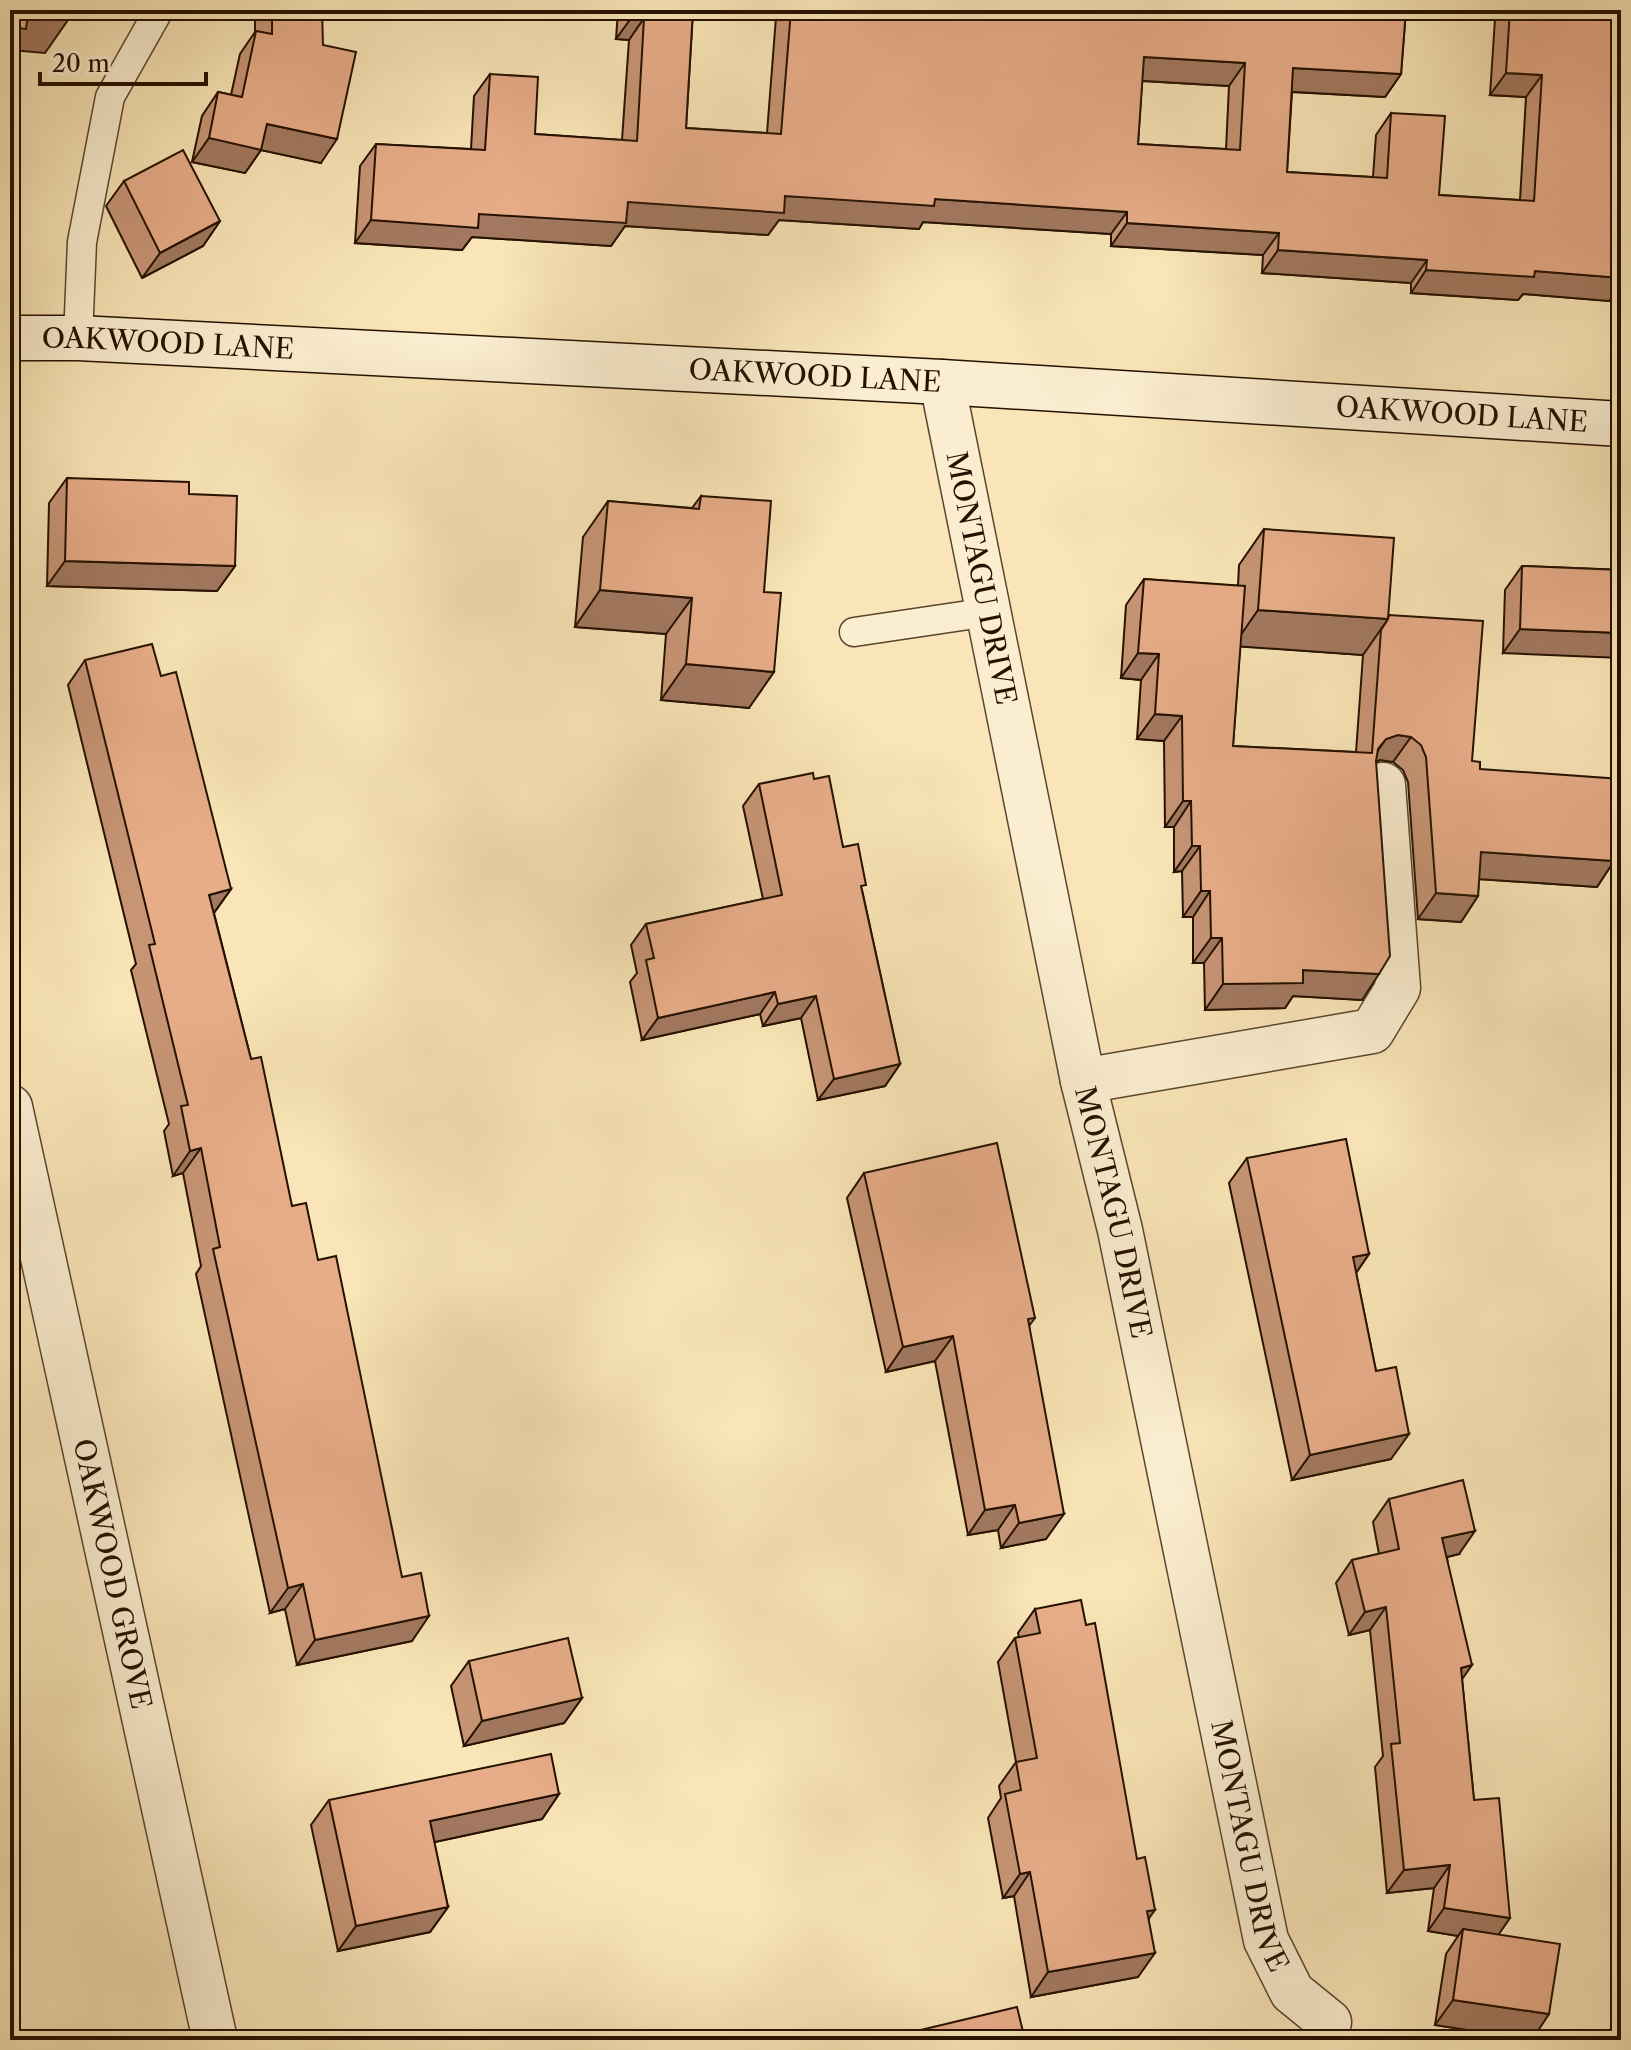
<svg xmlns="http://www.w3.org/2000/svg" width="1631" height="2050" font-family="'Libre Caslon Text',serif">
<rect width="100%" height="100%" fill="#f9e5b7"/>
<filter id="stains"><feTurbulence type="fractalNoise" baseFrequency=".0025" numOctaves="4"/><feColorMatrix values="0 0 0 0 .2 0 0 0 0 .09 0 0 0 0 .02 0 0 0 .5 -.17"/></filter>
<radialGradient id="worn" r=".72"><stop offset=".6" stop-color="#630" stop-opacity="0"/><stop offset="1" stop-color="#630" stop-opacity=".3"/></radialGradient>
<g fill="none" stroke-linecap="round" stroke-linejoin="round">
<defs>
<g id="lane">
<polyline points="78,338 82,242 110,97 159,10"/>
<polyline points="854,632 989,612"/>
</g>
<g id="street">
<path id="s1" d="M942,382L1083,1081L1120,1230L1266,1940L1292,1992L1329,2022"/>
<polyline points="1083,1081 1372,1031 1398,988 1383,785"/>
<path id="s2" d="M10,1107L215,2040"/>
</g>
<g id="secondary">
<path id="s3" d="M10,338H78L942,382L1621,424"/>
</g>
</defs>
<use href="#lane" stroke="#5a462e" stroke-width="31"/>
<use href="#street" stroke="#5a462e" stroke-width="47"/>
<use href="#secondary" stroke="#251100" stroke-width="47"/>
<use href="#lane" stroke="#fbeed0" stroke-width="28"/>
<use href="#street" stroke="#fbeed0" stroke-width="44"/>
<use href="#secondary" stroke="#fbeed0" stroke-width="44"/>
</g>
<g fill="#c79576" stroke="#251100" stroke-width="2" fill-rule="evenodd">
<polygon points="255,10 322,10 321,163 261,150 245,173 192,162 202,116 218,92 231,95 240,54 255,32"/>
<path d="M618,10H1406L1401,74L1385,97L1292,92L1287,172L1373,177L1376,135L1391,113L1439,195L1520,200L1526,97L1490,95L1495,19L1501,10H1621L1609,301L1523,294L1518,300L1411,293V283L1262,273L1263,255L1111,246V234L923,222L919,229L779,220L768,235L625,226L611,246L472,237L462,250L355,243L360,166L376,144L471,149L474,96L490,74L535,134L622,140L629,40L616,39ZM693,12L776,17L767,133L686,128ZM1142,81L1229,86L1226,149L1138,144Z"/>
<polygon points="124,181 220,221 203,246 142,278 106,206"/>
<polygon points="67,478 189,494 235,566 217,591 47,586 49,503"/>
<polygon points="701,496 749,708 661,700 666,634 575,627 583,537 608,501 692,508"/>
<path d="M1264,529L1389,615L1472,761L1480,769L1614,861L1597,887L1479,879L1478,896L1461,922L1418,919L1408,782L1403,770L1393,762L1380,760L1376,762L1362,1000L1293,996L1285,1008L1205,1010L1204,963H1193V917H1183L1182,871L1174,872V827H1165L1164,741L1137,739L1141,680L1121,678L1126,605L1144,579L1238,586L1239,565ZM1240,646L1363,655L1356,752L1233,746Z"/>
<polygon points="1522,566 1621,570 1503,653 1505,590"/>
<polygon points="85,660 161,676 231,889 214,913 251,1059 292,1206 318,1260 412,1641 297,1665 285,1609 270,1613 196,1274 201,1266 183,1173 173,1176 164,1131 169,1124 131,970 136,964 68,685"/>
<polygon points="814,779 862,890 900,1064 885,1086 818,1100 801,1018 763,1026 760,1014 642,1040 630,982 637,973 631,945 646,924 763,899 743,806 759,784"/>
<polygon points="1247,1158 1369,1254 1356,1273 1376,1371 1391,1459 1292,1480 1229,1183"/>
<polygon points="864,1173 1035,1318 1029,1326 1046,1539 1001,1548 998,1530 968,1535 935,1361 886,1372 847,1198"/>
<polygon points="1389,1499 1459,1554 1447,1557 1462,1679 1474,1800 1499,1934 1532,2040 1435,2025 1446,1954 1458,1936 1428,1931 1434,1888 1387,1893 1375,1767 1383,1756 1370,1630 1349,1635 1336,1583 1352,1560 1379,1554 1373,1522"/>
<polygon points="1035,1609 1149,1919 1138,1977 1031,1997 1014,1896 1003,1898 988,1818 1001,1798 999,1786 1016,1762 998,1662 1015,1638 1019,1637 1018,1633"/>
<polygon points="469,1661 582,1698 564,1723 464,1746 451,1686"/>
<polygon points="559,1794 542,1819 434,1842 448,1907 430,1932 338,1951 311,1825 329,1800"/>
</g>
<g fill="#a27960" stroke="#251100" stroke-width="2">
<polygon points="679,10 781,10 776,17 678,11"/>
<polygon points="1463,10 1494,10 1493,12"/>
<polygon points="28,13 70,17 45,53 11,50 10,51 10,27"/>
<polygon points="632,17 644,18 629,40 616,39"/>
<polygon points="1144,57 1245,63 1229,86 1128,80"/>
<polygon points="1293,68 1401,74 1385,97 1277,91"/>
<polygon points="1506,73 1542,75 1526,97 1490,95"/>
<polygon points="267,124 337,139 321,163 261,150 245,173 192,162 209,138"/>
<polygon points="785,196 935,199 1127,212 1111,234 923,222 919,229 779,220 768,235 625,226 611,246 472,237 462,250 355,243 371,220 628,202"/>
<polygon points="220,221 203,246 142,278 160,253"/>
<polygon points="1127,223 1279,233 1263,255 1111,246"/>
<polygon points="1278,250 1427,260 1411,283 1262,273"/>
<polygon points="1426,270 1535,271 1621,278 1621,289 1609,301 1523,294 1518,300 1411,293"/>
<polygon points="65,561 235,566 217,591 47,586"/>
<polygon points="600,590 692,598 666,634 575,627"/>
<polygon points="1258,610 1388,619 1363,655 1233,646"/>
<polygon points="1520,629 1621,633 1621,658 1503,653"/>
<polygon points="1138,653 1159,654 1141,680 1121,678"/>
<polygon points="686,664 774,672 749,708 661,700"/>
<polygon points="1155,714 1182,716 1164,741 1137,739"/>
<polygon points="1398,735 1411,737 1393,762 1380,760 1368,765 1386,739"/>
<polygon points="1183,801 1191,801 1174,827 1165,827"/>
<polygon points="1192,846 1200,846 1182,871 1174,872"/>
<polygon points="1481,852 1614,861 1597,887 1463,878"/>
<polygon points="231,889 213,914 209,895"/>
<polygon points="1201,891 1210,891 1193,917 1183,917"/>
<polygon points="1436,893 1478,896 1461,922 1418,919"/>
<polygon points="1211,938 1222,938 1204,963 1193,963"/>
<polygon points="1303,970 1379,974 1362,1000 1293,996 1285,1008 1205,1010 1223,984"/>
<polygon points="775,992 760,1014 642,1040 658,1018"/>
<polygon points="816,996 801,1018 763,1026 778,1004"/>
<polygon points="900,1064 885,1086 818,1100 834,1079"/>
<polygon points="201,1148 183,1173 173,1176 190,1151"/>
<polygon points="1369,1254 1352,1279 1353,1257"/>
<polygon points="953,1336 935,1361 886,1372 903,1347"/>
<polygon points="1409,1434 1391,1459 1292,1480 1310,1455"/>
<polygon points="1015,1505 998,1530 968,1535 985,1510"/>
<polygon points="1064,1514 1046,1539 1001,1548 1019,1523"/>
<polygon points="1475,1531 1459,1554 1426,1562 1442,1538"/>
<polygon points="303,1584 285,1609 270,1613 288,1588"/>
<polygon points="1386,1607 1370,1630 1349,1635 1365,1612"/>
<polygon points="429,1616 412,1641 297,1665 315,1640"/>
<polygon points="1472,1665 1456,1688 1461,1668"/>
<polygon points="582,1698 564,1723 464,1746 482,1721"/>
<polygon points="559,1794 542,1819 412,1847 430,1821"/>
<polygon points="1450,1865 1434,1888 1387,1893 1404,1870"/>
<polygon points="1030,1872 1014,1896 1003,1898 1020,1874"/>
<polygon points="448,1907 430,1932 338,1951 356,1926"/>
<polygon points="1444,1908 1510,1918 1494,1941 1463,1929 1458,1936 1428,1931"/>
<polygon points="1155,1910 1138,1934 1147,1911"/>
<polygon points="1155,1953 1138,1977 1031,1997 1048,1972"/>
<polygon points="1453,2000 1549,2014 1532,2040 1435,2025"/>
</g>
<g fill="#e7ad89" stroke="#251100" stroke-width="2" fill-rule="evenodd">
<polygon points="10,10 71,10 70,17 28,13 26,29 10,27"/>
<polygon points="272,10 322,10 323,45 356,52 337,139 267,124 261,150 209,138 218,92 242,97 256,31 272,34"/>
<path d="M632,10H693L686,128L781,134L791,10H1406L1401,74L1293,68L1287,172L1387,178L1391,113L1445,116L1439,195L1534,201L1542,75L1506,73L1510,10H1621V278L1535,271L1534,277L1426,270L1427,260L1278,250L1279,233L1127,223V212L935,199L934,206L785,196L784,213L628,202L626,223L479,214L478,228L371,220L376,144L485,150L490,74L538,77L535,134L637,141L644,18L632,17ZM1144,57L1245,63L1240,150L1138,144Z"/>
<polygon points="183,150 220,221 160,253 124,181"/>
<polygon points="67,478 189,482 189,494 237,496 235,566 65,561"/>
<polygon points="701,496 771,501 764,592 781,593 774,672 686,664 692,598 600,590 608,501 699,509"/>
<polygon points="1264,529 1394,538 1388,619 1258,610"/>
<polygon points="1522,566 1621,570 1621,633 1520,629"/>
<polygon points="1144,579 1245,586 1233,746 1372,753 1381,630 1388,619 1389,615 1483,621 1472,761 1480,762 1480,769 1621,779 1614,861 1481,852 1478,896 1436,893 1426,757 1421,745 1411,737 1398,735 1386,739 1378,749 1376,761 1390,956 1379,974 1303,970 1303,983 1223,984 1222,938 1211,938 1210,891 1201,891 1200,846 1192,846 1191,801 1183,801 1182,716 1155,714 1159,654 1138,653"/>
<polygon points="152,644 161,676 176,672 231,889 209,895 251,1059 261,1057 292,1206 306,1203 318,1260 336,1256 402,1577 421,1573 429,1616 315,1640 303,1584 288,1588 213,1249 220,1247 201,1148 190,1151 181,1106 188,1105 149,945 155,944 85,660"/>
<polygon points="813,773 814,779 829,776 843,847 858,844 866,885 861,886 900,1064 834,1079 816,996 778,1004 775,992 658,1018 646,960 654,958 646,924 782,895 759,784"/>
<polygon points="1346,1139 1369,1254 1353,1257 1376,1371 1396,1367 1409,1434 1310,1455 1247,1158"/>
<polygon points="997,1143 1035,1318 1028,1319 1064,1514 1019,1523 1015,1505 985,1510 953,1336 903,1347 864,1173"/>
<polygon points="1463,1480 1475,1531 1442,1538 1472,1665 1461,1668 1474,1800 1499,1798 1510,1918 1444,1908 1450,1865 1404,1870 1391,1744 1400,1743 1386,1607 1365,1612 1352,1560 1399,1549 1389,1499"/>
<polygon points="1081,1600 1086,1625 1095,1623 1137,1859 1145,1857 1155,1910 1147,1911 1155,1953 1048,1972 1030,1872 1020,1874 1005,1794 1021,1790 1016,1762 1037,1758 1015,1638 1040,1633 1035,1609"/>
<polygon points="568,1638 582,1698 482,1721 469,1661"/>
<polygon points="551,1754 559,1794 430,1821 448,1907 356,1926 329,1800"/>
<polygon points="1463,1929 1560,1944 1549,2014 1453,2000"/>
<polygon points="1017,2007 1025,2040 910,2040 908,2033"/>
</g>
<g text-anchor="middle" stroke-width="6" stroke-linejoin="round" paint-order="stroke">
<g font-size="28" fill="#251100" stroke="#fbeed0">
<text dy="10" stroke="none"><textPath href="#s3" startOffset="158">OAKWOOD LANE</textPath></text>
<text dy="10" stroke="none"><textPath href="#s3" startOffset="806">OAKWOOD LANE</textPath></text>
<text dy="10" stroke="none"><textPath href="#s3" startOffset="1454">OAKWOOD LANE</textPath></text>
<text dy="10" stroke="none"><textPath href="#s1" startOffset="200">MONTAGU DRIVE</textPath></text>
<text dy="10" stroke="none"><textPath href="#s1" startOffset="848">MONTAGU DRIVE</textPath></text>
<text dy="10" stroke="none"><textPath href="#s2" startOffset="478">OAKWOOD GROVE</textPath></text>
<text dy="10" stroke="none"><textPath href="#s1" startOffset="1496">MONTAGU DRIVE</textPath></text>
</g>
</g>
<rect width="1631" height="2050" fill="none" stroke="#f9e5b7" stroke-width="40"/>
<rect x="12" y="12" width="1607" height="2026" fill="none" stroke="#251100" stroke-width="4"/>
<rect x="20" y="20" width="1591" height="2010" fill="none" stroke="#251100" stroke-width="2"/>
<path d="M40 72v12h166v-12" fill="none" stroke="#251100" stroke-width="4"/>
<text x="52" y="72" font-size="24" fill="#251100" stroke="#fbeed0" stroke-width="6" paint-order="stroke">20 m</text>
<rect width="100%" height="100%" filter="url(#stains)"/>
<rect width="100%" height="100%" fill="url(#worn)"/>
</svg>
